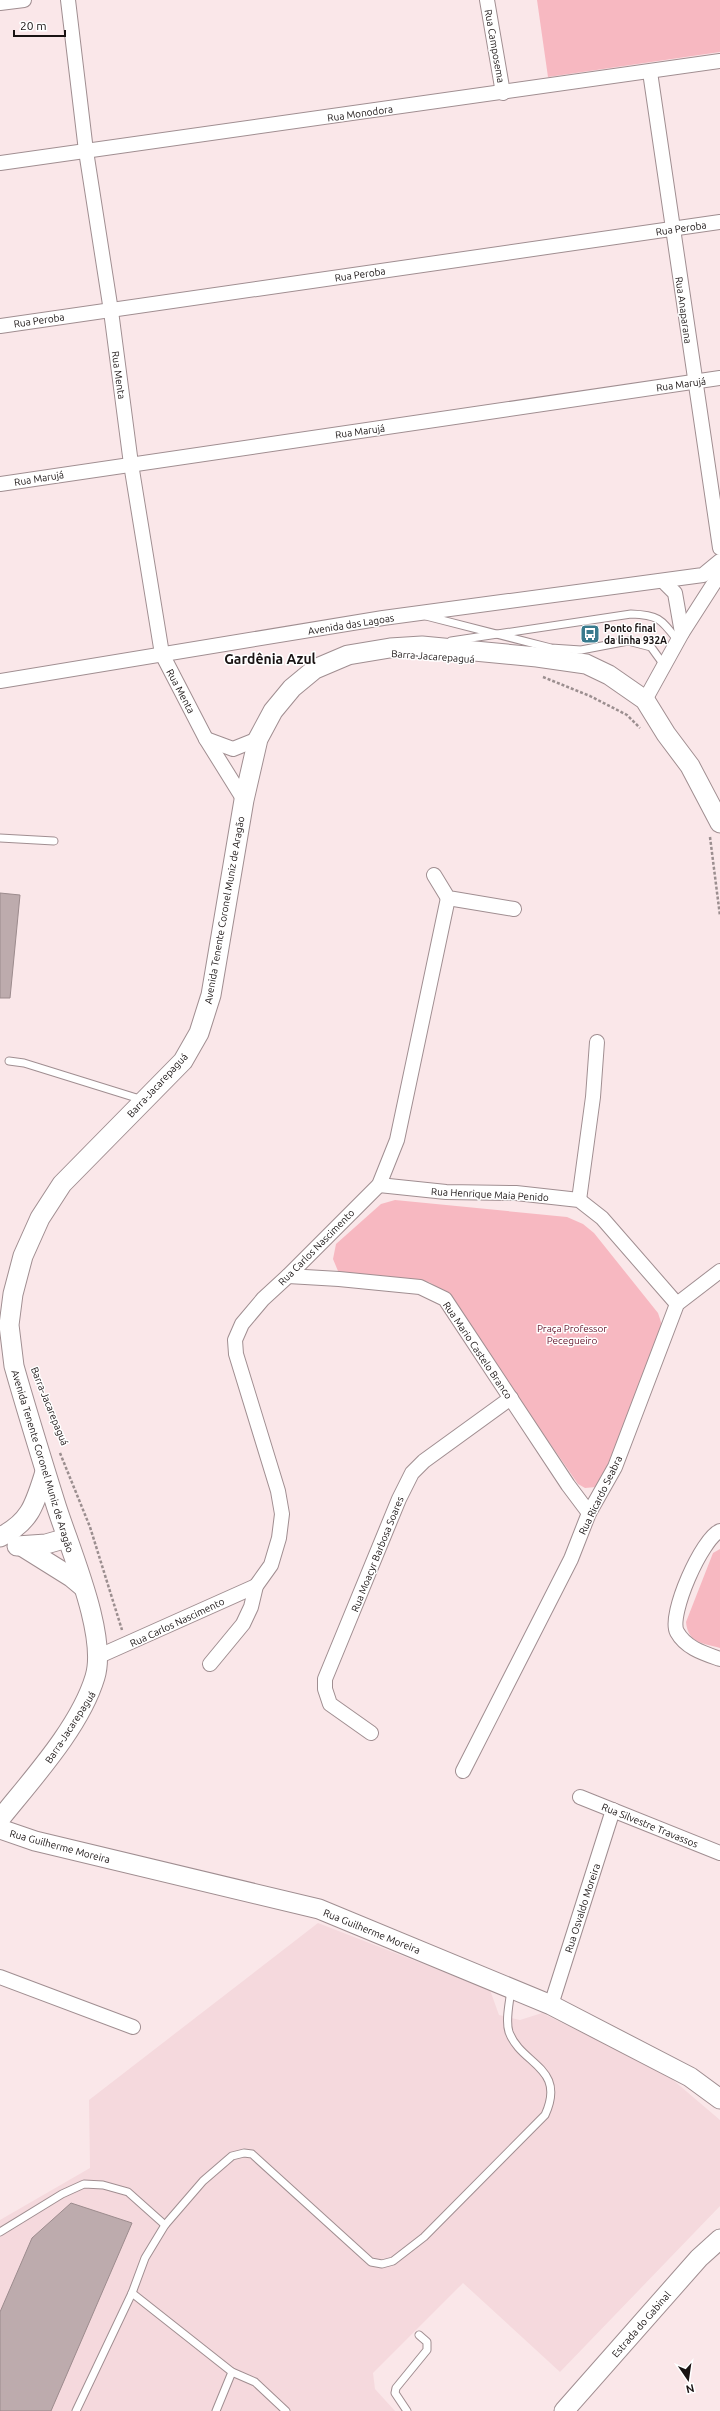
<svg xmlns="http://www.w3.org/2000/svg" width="720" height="2411" font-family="Ubuntu,sans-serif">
<rect width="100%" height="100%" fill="#fae7e9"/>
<polygon fill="#f5d9dd" points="318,1923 490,1990 499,2015 520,2020 542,2013 666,2074 720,2120 720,2206 560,2372 463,2283 373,2373 375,2389 395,2411 0,2411 0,2220 90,2168 89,2100"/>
<g fill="#f7b8c1">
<polygon points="537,0 720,0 720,52 548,77"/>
<polygon points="395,1200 567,1217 583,1224 594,1233 658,1313 662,1325 660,1337 601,1481 596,1487 585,1488 578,1484 446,1293 429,1282 418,1280 345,1274 338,1271 333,1259 336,1244 381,1204"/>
<path d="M720,1549V1648C702,1643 688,1643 686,1622L713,1553Z"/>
</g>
<g fill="#bdabad" stroke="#9c8b8d">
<polygon points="0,893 20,895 10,998 0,998"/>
<polygon points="71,2203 132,2223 51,2411 0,2411 0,2312 32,2238"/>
</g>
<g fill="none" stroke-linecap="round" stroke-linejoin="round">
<defs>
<g id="lane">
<polyline points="426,616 551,648 581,650 628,641 651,647 664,665"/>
<path d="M451,641L631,614C659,615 661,619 678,641"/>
<polyline points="0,838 54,841"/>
<polyline points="9,1061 24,1063 143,1100"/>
<polyline points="0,2232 62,2194 84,2184 103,2185 128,2192 165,2225"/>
<polyline points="132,2293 232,2372 216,2411"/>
<polyline points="232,2372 255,2382 286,2411"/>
<path d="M76,2411L132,2293L145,2258L165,2225L203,2181L232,2156L244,2153L252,2154L371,2262L382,2264L393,2261L424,2237L545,2115C567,2067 521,2065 509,2032C505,2020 510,2001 511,1989"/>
<polyline points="407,2411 395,2393 396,2388 427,2350 427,2342 419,2335"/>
</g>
<g id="street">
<polyline points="68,0 86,151 111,311 131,464 162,654 206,739 244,800"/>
<polyline points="487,0 503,93"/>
<polyline points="0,3 24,0"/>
<polyline points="650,72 720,548"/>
<polyline points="0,163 720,61"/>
<polyline points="0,326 720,222"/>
<polyline points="0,484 720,378"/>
<polyline points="682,633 716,580 720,565"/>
<polyline points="0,681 383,618 703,575 720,561"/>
<polyline points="645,700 682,633 675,593 663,581"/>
<polyline points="206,739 233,749 258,739"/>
<polyline points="434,875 448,898 514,909"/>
<polyline points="379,1185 446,1192 516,1193 579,1200 602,1218 677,1304"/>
<polyline points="579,1200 593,1097 597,1042"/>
<polyline points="288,1276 339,1279 420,1287 445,1299 568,1485 589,1513"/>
<path d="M720,1531C702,1538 668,1615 677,1632C686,1648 703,1653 720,1659"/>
<polyline points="97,1657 256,1586"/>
<polyline points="210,1664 243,1624 251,1607 256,1586 271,1565 279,1538 282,1514 278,1491 236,1354 235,1340 242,1324 263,1299 288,1276 379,1185 397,1140 448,898"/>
<polyline points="371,1733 330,1704 325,1689 325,1679 399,1499 412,1473 424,1461 511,1398"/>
<polyline points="463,1771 571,1559 589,1513 615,1467 677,1304 720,1271"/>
<polyline points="580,1797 720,1853"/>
<polyline points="0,1977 133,2027"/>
<polyline points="551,2005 613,1810"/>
</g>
<g id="secondary">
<path d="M0,1537C31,1522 35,1503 45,1472"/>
<polyline points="17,1546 46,1544 67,1538"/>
<polyline points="23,1547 71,1577 83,1587"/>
<path d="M0,1819C32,1779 80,1727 95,1677C108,1634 68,1545 55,1502C41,1457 27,1412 14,1366L9,1325L13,1294L23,1256L40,1218L62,1184L183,1061L199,1033L211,995L244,800L258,739L273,711L292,688L315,669L348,655L390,648L422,646L537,657L586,664L609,675L645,700L666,734L690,766L720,823"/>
<polyline points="0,1829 35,1841 319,1909 551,2005 690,2077 720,2099"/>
<polyline points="564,2411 699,2258 720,2239"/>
</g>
</defs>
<use href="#lane" stroke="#a08e91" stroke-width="9"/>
<use href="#street" stroke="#a08e91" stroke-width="16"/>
<use href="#secondary" stroke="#a08e91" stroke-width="21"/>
<g stroke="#9b8e8f" stroke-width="2.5" stroke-dasharray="3 2" stroke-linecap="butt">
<polyline points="543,677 590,696 627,715 640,728"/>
<polyline points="710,837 720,916"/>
<polyline points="60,1453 90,1527 122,1630"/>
</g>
<use href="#lane" stroke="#fff" stroke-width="7"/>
<use href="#street" stroke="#fff" stroke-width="14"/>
<use href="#secondary" stroke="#fff" stroke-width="19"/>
</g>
<defs>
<symbol id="bus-square" viewBox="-11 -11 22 22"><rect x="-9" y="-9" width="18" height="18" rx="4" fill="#397a8d" stroke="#fff"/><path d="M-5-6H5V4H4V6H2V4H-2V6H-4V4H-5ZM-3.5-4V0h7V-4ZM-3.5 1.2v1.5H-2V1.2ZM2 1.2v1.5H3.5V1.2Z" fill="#fff"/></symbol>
</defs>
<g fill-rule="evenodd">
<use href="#bus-square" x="579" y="623" width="22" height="22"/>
</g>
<g text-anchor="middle" stroke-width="3" stroke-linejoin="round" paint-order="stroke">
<g font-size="10" fill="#191313" stroke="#fff">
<text transform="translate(495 46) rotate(80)" y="4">Rua Camposema</text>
<text transform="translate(360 113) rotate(-8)" y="4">Rua Monodora</text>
<text transform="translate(681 228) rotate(-8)" y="4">Rua Peroba</text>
<text transform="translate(360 274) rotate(-8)" y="4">Rua Peroba</text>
<text transform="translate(684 310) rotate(82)" y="4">Rua Anaparana</text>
<text transform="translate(39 320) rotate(-8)" y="4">Rua Peroba</text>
<text transform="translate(119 375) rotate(82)" y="4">Rua Menta</text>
<text transform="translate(681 384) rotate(-8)" y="4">Rua Marujá</text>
<text transform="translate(360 431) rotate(-8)" y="4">Rua Marujá</text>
<text transform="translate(39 478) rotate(-9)" y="4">Rua Marujá</text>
<text transform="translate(351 624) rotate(-9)" y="4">Avenida das Lagoas</text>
<text transform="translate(433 656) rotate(4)" y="4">Barra-Jacarepaguá</text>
<text transform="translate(181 691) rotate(62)" y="4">Rua Menta</text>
<text transform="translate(224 910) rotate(-80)" y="4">Avenida Tenente Coronel Muniz de Aragão</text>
<text transform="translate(157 1085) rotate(-47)" y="4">Barra-Jacarepaguá</text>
<text transform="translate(490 1194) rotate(3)" y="4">Rua Henrique Maia Penido</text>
<text transform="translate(316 1247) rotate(-45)" y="4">Rua Carlos Nascimento</text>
<text transform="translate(478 1350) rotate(56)" y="4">Rua Mario Castelo Branco</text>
<text transform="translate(50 1406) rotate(68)" y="4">Barra-Jacarepaguá</text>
<text transform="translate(43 1461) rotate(73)" y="4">Avenida Tenente Coronel Muniz de Aragão</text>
<text transform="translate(600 1495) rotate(-64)" y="4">Rua Ricardo Seabra</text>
<text transform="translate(377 1554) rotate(-68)" y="4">Rua Moacyr Barbosa Soares</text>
<text transform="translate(177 1622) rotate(-25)" y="4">Rua Carlos Nascimento</text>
<text transform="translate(70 1727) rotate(-57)" y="4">Barra-Jacarepaguá</text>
<text transform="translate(650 1825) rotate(22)" y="4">Rua Silvestre Travassos</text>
<text transform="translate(60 1846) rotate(15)" y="4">Rua Guilherme Moreira</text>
<text transform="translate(582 1908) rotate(-72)" y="4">Rua Osvaldo Moreira</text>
<text transform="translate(372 1931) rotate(22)" y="4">Rua Guilherme Moreira</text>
<text transform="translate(641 2324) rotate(-49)" y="4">Estrada do Gabinal</text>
</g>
<g font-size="10" font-weight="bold" fill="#191313" stroke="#fff" text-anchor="start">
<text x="604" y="632">Ponto final<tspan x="604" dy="12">da linha 932A</tspan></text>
</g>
<g font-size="10" fill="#62132a" stroke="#fff">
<text x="572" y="1332">Praça Professor<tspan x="572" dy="12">Pecegueiro</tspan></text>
</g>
<g font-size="14" font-weight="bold" fill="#191313" stroke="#fff">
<text x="270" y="664">Gardênia Azul</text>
</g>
</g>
<g transform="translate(688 2379) rotate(167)" stroke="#ffffff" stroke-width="3" paint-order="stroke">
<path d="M0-3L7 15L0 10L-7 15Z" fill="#191313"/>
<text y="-6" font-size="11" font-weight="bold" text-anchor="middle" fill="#191313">N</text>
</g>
<path d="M14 30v6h51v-6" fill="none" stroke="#191313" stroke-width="2"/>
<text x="20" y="30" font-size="12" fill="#191313" stroke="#ffffff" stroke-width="3" paint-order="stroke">20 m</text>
</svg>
